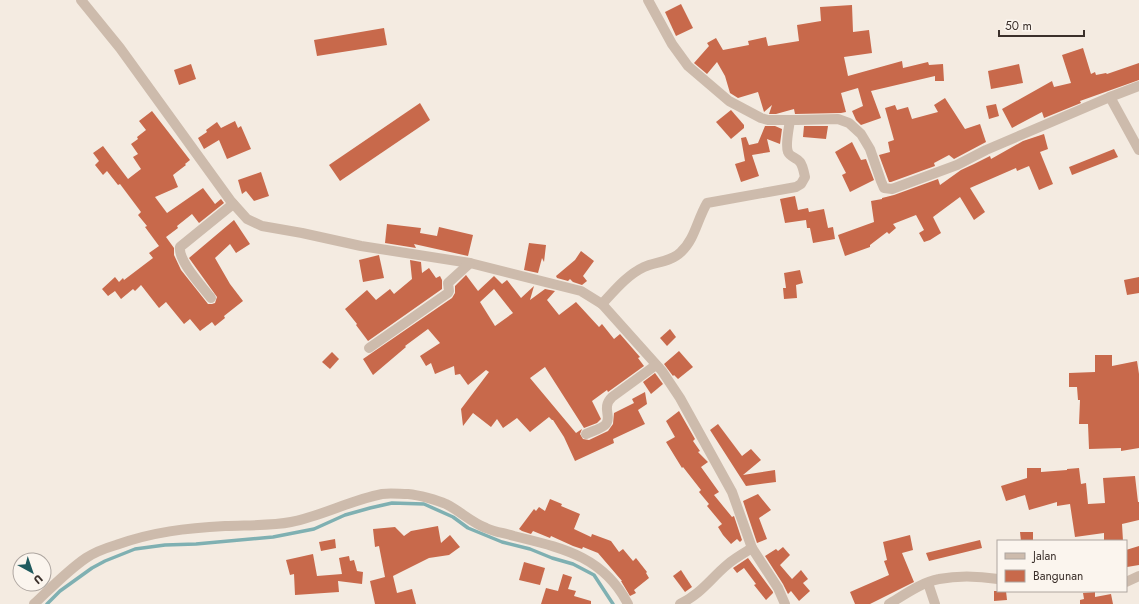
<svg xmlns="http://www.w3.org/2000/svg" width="1139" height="604" font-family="Jost,sans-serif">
<rect width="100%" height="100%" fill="#f4ebe1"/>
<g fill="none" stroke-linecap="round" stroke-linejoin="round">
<polyline stroke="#7fb0b2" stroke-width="3.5" points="47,604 60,591 92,568 105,561 135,549 165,545 196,544 273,537 314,529 345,515 370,508 392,503 424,504 453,517 468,528 502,542 530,549 552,558 573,564 594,575 613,604"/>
</g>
<g fill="#c8694b" fill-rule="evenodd">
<polygon points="681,4 693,28 676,36 665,12"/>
<polygon points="852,5 853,32 869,30 872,53 844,57 848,76 902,61 903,68 928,62 929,65 943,64 944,81 935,81 935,76 871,91 881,118 861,125 856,120 852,111 863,106 858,88 841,93 846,112 841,113 795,114 794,109 776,114 769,114 772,105 764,112 758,92 738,98 730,93 725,76 717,62 707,74 694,63 709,46 707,43 716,38 723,50 749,45 748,41 766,37 768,46 799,41 797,25 821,21 820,7"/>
<polygon points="384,28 387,45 317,56 314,40"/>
<polygon points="1083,48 1091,74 1095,72 1096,75 1106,73 1107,74 1139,63 1139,80 1080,101 1081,103 1044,118 1042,112 1012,128 1002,109 1052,81 1054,87 1071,83 1062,55"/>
<polygon points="191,64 196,79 179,85 174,70"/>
<polygon points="1019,64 1023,83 991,89 988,71"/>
<polygon points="945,98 965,129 980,124 986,142 954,159 949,155 934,163 935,166 891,182 889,182 879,155 890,152 888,142 894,140 885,108 895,105 897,110 908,107 912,119 938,112 934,105"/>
<polygon points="420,103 430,120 340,181 329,165"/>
<polygon points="996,104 999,116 989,119 986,106"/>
<polygon points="731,110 744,125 744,128 731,139 716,122"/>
<polygon points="152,111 190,160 185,164 186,165 173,175 178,187 155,197 167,213 203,188 215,204 221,199 224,203 199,223 192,214 177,226 178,228 166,237 174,248 174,255 181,270 208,304 212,304 215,303 217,297 189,258 234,220 250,244 236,253 230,244 215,258 230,284 243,301 224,316 225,318 215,326 212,322 200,331 190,319 184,324 166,302 159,308 141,285 135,291 133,289 121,299 115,291 108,296 102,289 115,277 119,282 123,278 124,280 153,258 149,253 159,246 145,227 147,226 138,215 141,212 120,184 118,185 107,171 103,175 95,165 99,161 93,153 103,146 128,179 141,169 133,157 138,154 131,144 138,139 137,137 146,130 139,121"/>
<polygon points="235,121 238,128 241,126 251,149 227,159 219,140 204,149 198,138 207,132 206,130 217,122 221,128"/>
<polygon points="765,126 775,126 782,129 780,144 767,139 770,152 752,155 759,176 741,182 735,164 745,161 741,138 746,137 749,145 758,143"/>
<polygon points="804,126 828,126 826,139 803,137"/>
<polygon points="1044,134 1048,149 1040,152 1053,184 1039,190 1029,166 1017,171 1016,168 970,188 985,212 974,220 960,197 933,217 941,233 930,240 924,242 919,233 924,230 916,215 893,224 896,228 889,234 887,232 870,245 870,247 845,256 838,235 874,222 871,201 882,199 882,198 894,195 938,179 940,185 961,170 974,164 990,156 991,159 1023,141"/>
<polygon points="852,142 861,160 866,159 874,180 850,192 842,175 846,173 835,152"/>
<polygon points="1114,149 1118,157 1072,175 1069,167"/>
<polygon points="261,172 269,196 254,201 246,191 242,194 238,180"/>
<polygon points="795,196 798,210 808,208 809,212 824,209 828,228 833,227 835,239 813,243 810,228 807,228 806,220 785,223 780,199"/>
<polygon points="387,224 421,228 420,233 437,236 439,227 473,235 468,256 414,244 416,248 385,243"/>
<polygon points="529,243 546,245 544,262 542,258 538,273 524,270"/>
<polygon points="581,251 594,261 583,276 587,281 582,285 573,282 570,279 568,281 557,278 556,276 575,260"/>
<polygon points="379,255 384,278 363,282 359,260"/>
<polygon points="410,260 421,262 422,273 429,268 436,278 440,276 442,280 442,289 368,341 356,325 357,324 345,309 367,290 376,300 390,289 394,294 412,279"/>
<polygon points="800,270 803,283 796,285 797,298 784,299 783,288 786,288 784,273"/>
<path d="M466,275L478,291L494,276L502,284L507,280L521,298L534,286L530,300L545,289L555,291L547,300L559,315L576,302L599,327L602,324L614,339L620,334L640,357L638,358L644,366L608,392L607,390L592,401L601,419L597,423L584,428L545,367L530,378L576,433L582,429L580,434L583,439L589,440L608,431L613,424L614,413L634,403L632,399L645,392L647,404L638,410L645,424L613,439L614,443L575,461L564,437L553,420H552L549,417L530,432L517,418L503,428L497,419L491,427L473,413L463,426L461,409L489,372L486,370L468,385L460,374L455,375L454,366L435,374L431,363L426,366L420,356L440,343L428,329L405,346L406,347L373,375L363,359L452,298L455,293V286ZM494,289L513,313L495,326L480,302Z"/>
<polygon points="1139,277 1139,293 1127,295 1124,280"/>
<polygon points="670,329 676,337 667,346 660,338"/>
<polygon points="679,351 693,367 678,379 674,375 673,376 664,364"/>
<polygon points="332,352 339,359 330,369 322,362"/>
<polygon points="1095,355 1112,355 1112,366 1137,361 1139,374 1139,448 1121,451 1121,448 1089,449 1088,424 1079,424 1080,400 1078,400 1077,387 1069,387 1069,373 1095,372"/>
<polygon points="655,373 663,384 651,394 643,382"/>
<polygon points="679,411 695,439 693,441 700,451 698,452 708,462 701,467 719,492 714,495 732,517 734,516 742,540 740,542 737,539 731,544 723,535 718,527 722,524 707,506 709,504 699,492 701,490 683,467 682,468 666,442 675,437 666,421"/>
<polygon points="718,424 742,456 751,449 761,460 743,475 775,470 776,482 746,486 710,430"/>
<polygon points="1027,468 1041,468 1041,472 1067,470 1067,469 1079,468 1081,484 1086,483 1088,504 1105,503 1103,478 1135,476 1138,502 1139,502 1139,520 1122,524 1123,541 1104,541 1104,533 1075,537 1070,504 1057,506 1057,502 1029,510 1025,495 1006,501 1001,486 1027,478"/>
<polygon points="758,494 771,510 759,518 767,539 757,543 743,501"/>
<polygon points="550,499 562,504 561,506 580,514 574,529 591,537 592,534 611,541 619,552 623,549 633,561 636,558 647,572 646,573 649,578 634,590 636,593 630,596 621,581 622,581 598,553 583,547 582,549 573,546 551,536 550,538 533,531 531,534 522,531 519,529 534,509 536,511 539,507 545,511"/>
<polygon points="438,526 441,543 450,535 460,547 449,555 429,558 393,576 397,593 412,589 416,604 375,604 370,581 385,577 379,546 375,547 373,529 395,527 404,536 411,531"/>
<polygon points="1020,532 1033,532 1033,541 1021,541"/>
<polygon points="910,535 913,550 902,553 914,582 870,604 855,604 850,592 889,575 884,561 887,560 883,542"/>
<polygon points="335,539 336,548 321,551 319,542"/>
<polygon points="980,540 982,548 929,561 926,553"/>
<polygon points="1139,546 1139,565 1127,567 1126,550"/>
<polygon points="783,547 790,555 780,565 792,579 801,570 808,579 803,583 810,591 799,601 791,591 788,594 783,584 765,556 776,549 778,551"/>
<polygon points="313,554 317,576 342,574 339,558 349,556 350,561 354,560 357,571 363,572 362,584 338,581 339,592 295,595 294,574 290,575 286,560"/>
<polygon points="748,558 773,592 773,593 766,600 754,585 756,584 744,568 737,573 733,568"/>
<polygon points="524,562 545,568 540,585 519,580"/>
<polygon points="681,570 692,587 685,592 673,576"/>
<polygon points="563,574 572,577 568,589 576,591 574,596 591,601 591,604 541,604 546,588 558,591"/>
<polygon points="994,591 1006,591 1007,600 994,601"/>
<polygon points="1095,592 1095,597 1111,594 1113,604 1080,604 1080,600 1084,599 1083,593"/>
</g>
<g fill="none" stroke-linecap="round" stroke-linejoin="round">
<g stroke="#cdbbac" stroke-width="10">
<polyline points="81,0 120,48 230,200 247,219 262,226 302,233 361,246 470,263 581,291 602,304 662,371 680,398 732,492 752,548 778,588 785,604"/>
<polyline points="648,0 672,44 688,66 729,101 761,118 768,120 797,120 838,119 849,123 861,134 870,149 881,181 884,188 892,189 957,165 986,150 1110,97 1139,150"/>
<polyline points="1110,97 1139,86"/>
<path d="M211,298C202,286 178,261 180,247L233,204"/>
<path d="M602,304C615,290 627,275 644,267C655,262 671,262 681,252C695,239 697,220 707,203L796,187L801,184L805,177C804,173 803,166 800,162C797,158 790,157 788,152C785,145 789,128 790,120"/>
<polyline points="369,348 448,293 449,291 448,283 470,263"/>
<path d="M586,434C592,431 602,429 606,424C612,416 601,408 612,397L656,365"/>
<polyline points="1126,582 1139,576"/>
<polyline points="928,583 935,604"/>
<path d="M34,604C51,588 67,571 86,558C95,552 106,548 116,545C152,532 187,528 225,526C246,525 271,526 291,522C322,516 351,500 382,494C390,493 400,494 408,494C419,495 437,500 446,504C460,511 471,522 486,528C495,532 504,533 514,536C562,548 603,556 628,604"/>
<path d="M680,604C702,593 710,579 728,564C735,558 744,553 752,548"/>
<path d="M889,604C904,595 922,582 939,579C959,575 979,576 998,579"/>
</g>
</g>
<rect x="997" y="540" width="130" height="52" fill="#fbf5ee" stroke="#aea6a0"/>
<rect x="1005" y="553" width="20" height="6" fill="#cdbbac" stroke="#aea6a0"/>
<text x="1033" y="560" font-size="12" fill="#3b302b">Jalan</text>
<rect x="1005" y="570" width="20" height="12" fill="#c8694b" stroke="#aea6a0"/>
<text x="1033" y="580" font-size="12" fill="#3b302b">Bangunan</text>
<g transform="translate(32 572) rotate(140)"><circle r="19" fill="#fbf5ee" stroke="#aea6a0"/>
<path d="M0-3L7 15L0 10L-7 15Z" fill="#1f5a5e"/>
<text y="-6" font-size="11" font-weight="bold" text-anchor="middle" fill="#3b302b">U</text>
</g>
<path d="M999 30v6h85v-6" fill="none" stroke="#3b302b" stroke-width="2"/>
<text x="1005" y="30" font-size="12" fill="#3b302b" stroke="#fbf5ee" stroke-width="3" paint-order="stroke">50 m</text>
</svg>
